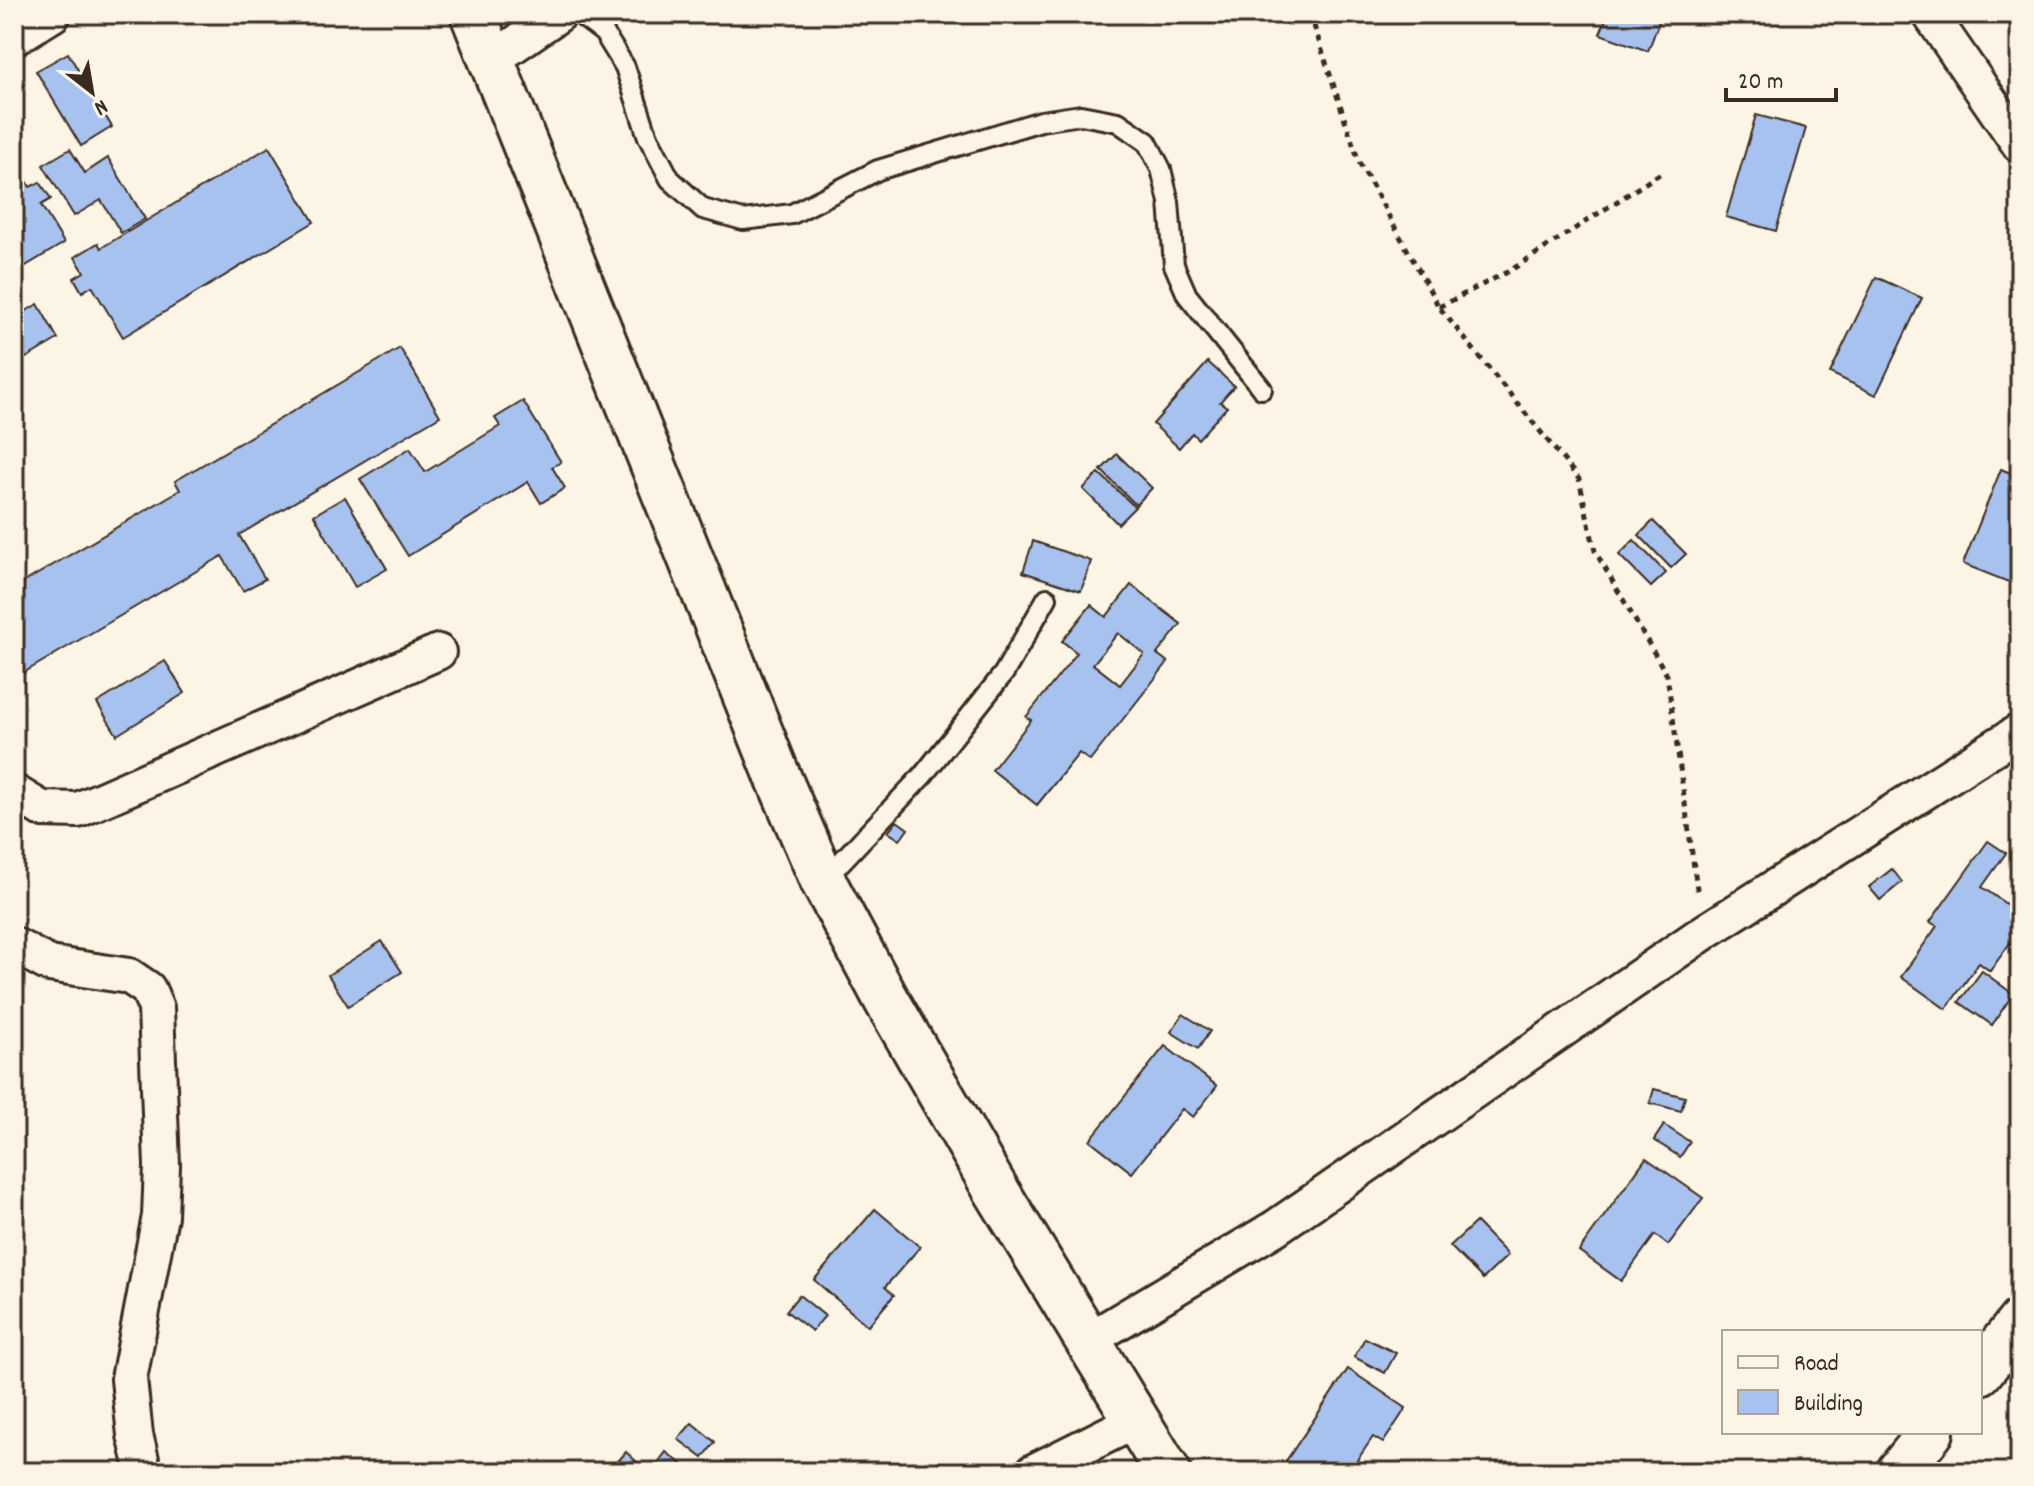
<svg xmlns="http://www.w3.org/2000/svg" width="2034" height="1486" font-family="Dekko,sans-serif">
<rect width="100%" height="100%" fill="#fcf5e5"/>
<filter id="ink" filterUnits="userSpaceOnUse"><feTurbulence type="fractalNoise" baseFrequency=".0125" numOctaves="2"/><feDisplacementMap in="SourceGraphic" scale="16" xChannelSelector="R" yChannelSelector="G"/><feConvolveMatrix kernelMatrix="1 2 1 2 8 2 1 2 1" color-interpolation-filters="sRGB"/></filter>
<g filter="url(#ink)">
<g fill="#a8c2ef" stroke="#3b2a1e" stroke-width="2" fill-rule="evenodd">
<polygon points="1608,14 1662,14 1648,51 1600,34"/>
<polygon points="68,53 112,127 81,146 36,71"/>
<polygon points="1756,115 1806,128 1776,231 1726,217"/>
<polygon points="269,147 314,222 123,337 92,286 82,292 74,278 84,272 75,257 98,243 101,248"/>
<polygon points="70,149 85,173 108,158 145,219 121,233 101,200 74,216 43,165"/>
<polygon points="24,176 30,187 40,182 51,199 41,205 64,243 14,273 14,182"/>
<polygon points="1876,277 1922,298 1876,395 1830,373"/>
<polygon points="38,304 58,339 14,365 14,318"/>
<polygon points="400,348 440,416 239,535 265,579 243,591 222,556 18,676 14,670 14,588 180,490 175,481"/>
<polygon points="1208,362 1234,386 1220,402 1227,407 1198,439 1192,433 1179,448 1153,424"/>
<polygon points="523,401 561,462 552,467 565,488 541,503 528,482 408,556 360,479 410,448 425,472 500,426 495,418"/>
<polygon points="1117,454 1152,488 1136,505 1101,470"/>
<polygon points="2001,469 2020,477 2020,559 2011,583 1963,564"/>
<polygon points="1099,473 1135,507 1118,524 1083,489"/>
<polygon points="345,497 387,569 355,587 314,515"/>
<polygon points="1653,521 1686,554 1671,568 1639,535"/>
<polygon points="1634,540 1666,573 1651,587 1619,555"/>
<polygon points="1033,541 1091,561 1081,591 1023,572"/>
<path d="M1131,585L1181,624L1157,654L1168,662L1090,761L1079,753L1037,805L992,770L1031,720L1026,717L1077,653L1062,641L1091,605L1106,617ZM1118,633L1144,654L1120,685L1093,664Z"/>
<polygon points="165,661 185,693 117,735 97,703"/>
<polygon points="897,821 908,829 900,840 888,832"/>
<polygon points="1988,841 2006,853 1982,887 2020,914 2020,929 1990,971 1979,963 1946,1009 1901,977 1937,926 1930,922"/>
<polygon points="1892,869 1902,882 1880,900 1869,887"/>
<polygon points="382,941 402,972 348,1006 328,975"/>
<polygon points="1982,971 2013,994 1992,1025 1959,1002"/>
<polygon points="1183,1014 1210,1031 1198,1049 1171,1032"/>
<polygon points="1165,1046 1217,1086 1193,1117 1182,1109 1132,1173 1090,1140"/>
<polygon points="1654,1089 1685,1097 1681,1111 1650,1103"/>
<polygon points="1664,1125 1690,1142 1680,1157 1654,1140"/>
<polygon points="1646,1158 1703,1198 1668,1245 1655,1235 1621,1281 1579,1251"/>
<polygon points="875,1209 920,1247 885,1287 894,1295 868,1326 814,1280"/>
<polygon points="1476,1222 1508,1255 1483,1279 1450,1246"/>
<polygon points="799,1295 825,1316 812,1331 786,1311"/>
<polygon points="1365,1338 1396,1353 1385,1373 1354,1357"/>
<polygon points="1348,1369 1406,1408 1383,1443 1373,1437 1349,1472 1282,1472 1280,1470"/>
<polygon points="692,1423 715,1442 703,1458 678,1439"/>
<polygon points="626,1452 636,1461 626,1472 621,1472 614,1466"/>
<polygon points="666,1452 692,1472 651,1472"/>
</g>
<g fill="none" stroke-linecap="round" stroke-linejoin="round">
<defs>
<g id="lane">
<polyline points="579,14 604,33 625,67 648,137 670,179 703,209 743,220 792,214 878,170 1041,121 1081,115 1118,122 1147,142 1161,169 1169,202 1174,265 1187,295 1262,389"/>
<polyline points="824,880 924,774 1004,673 1047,598"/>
</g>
<g id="street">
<polyline points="1930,14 2020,145"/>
<polyline points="14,38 53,14"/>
<polyline points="492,60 559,14"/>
<polyline points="14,792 42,809 78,810 438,652"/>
<polyline points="14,945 49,964 129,976 148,989 156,1008 162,1166 160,1216 129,1379 135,1435 144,1472"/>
<polyline points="1087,1341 1275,1228 1703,933 2020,731"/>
<polyline points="1033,1472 1135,1421"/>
</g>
<g id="secondary">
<polyline points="473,14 776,772 823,881 886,999 993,1185 1168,1472"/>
<polyline points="1980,1372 2020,1322"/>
<polyline points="1899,1472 1931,1432"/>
</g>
</defs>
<use href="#lane" stroke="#3b2a1e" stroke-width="24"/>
<use href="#street" stroke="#3b2a1e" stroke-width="40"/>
<use href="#secondary" stroke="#3b2a1e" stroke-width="50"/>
<g stroke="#3b2a1e" stroke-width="5" stroke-dasharray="6 6" stroke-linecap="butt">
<polyline points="1310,14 1359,162 1439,307 1579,479 1595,551 1667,675 1698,896"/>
<polyline points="1439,307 1511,270 1664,171"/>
</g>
<use href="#lane" stroke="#fcf5e5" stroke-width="18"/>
<use href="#street" stroke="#fcf5e5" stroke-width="34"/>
<use href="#secondary" stroke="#fcf5e5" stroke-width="44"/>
</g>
</g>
<rect width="2034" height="1486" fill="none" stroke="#fcf5e5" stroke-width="48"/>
<rect x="24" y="24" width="1986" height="1438" fill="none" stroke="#3b2a1e" stroke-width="3" filter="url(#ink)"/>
<rect x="1722" y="1330" width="260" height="104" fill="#fcf5e5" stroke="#afa495" stroke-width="2"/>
<rect x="1738" y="1356" width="40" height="12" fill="#fcf5e5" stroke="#afa495" stroke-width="2"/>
<text x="1794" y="1370" font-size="24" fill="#3b2a1e">Road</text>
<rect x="1738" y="1390" width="40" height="24" fill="#a8c2ef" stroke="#afa495" stroke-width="2"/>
<text x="1794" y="1410" font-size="24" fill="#3b2a1e">Building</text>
<g transform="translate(92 92) rotate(149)" stroke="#fcf5e5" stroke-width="6" paint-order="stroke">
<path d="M0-6L14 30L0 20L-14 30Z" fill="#3b2a1e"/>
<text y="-12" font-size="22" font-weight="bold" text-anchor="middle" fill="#3b2a1e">N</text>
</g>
<path d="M1726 88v12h110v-12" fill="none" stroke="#3b2a1e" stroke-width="4"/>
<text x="1738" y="88" font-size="24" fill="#3b2a1e" stroke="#fcf5e5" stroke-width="6" paint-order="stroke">20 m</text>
</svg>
